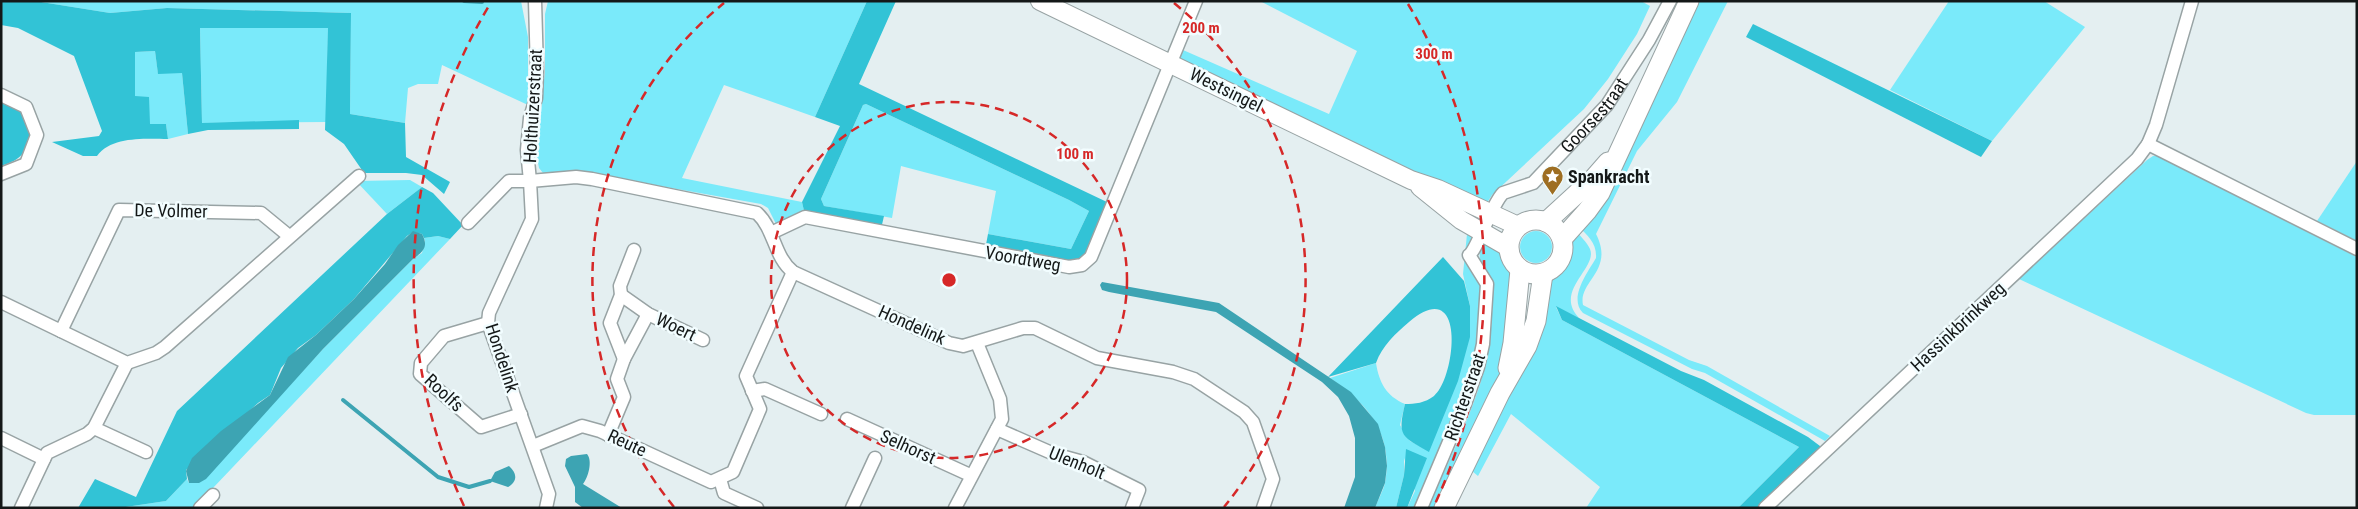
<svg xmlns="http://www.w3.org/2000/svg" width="2358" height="509" font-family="'Roboto Condensed',sans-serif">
<rect width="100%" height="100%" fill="#e4eff1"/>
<g fill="#7aeafa">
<polygon points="35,1 521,1 528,37 528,105 442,65 438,84 418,84 408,88 405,123 350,114 351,13 167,8 110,13"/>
<polygon points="548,1 867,1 815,117 724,85 682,178 802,202 805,215 776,224 768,208 761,204 593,174 543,173 539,168 536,152 545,72 545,14"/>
<polygon points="1260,1 1641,1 1650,6 1637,34 1608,79 1584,109 1492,195 1485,206 1179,58 1183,50 1329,114 1357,51"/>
<path d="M1698,1H1728L1677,102L1637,151L1596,234C1615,271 1578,281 1583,305L1689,360L1707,366L1830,436L1825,441L1705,373L1692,369L1583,313C1568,298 1588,272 1596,258C1597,243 1588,236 1578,226Z"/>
<polygon points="1949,1 2044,1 2085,27 1992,141 1890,90"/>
<polygon points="200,27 328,28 327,122 202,123"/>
<polygon points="155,51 158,73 182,73 188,134 168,139 166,124 150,125 135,96 135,52"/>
<polygon points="866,104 1069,200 1089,211 1071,249 988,234 996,191 901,166 892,218 824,206 821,199 863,105"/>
<polygon points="2153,156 2157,156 2357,257 2357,415 2314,415 2306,413 2019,279 2147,160"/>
<polygon points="2357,161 2357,241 2317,221"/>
<polygon points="410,180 422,187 387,214 356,181"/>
<path d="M1470,230L1476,233L1473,238L1482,284L1477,358L1416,508H1407L1415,491L1404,458V475L1396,508H1375C1378,500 1383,491 1385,483C1394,434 1367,403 1330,378L1376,363C1379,382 1386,396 1405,404L1400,425L1410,441L1429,451L1470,306L1463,274L1467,234Z"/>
<path d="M1575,230C1580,236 1587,242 1590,249C1598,268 1553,291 1579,318L1556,307L1562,320L1799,447L1738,508H1586L1600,487L1511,414L1478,476L1472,471L1551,277C1569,264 1566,248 1575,230Z"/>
<circle cx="1536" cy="247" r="16"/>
<polygon points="438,236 450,239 194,508 119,508 166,501 187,479 189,483 239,440 323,349 413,259 422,253 425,241 424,238"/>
<path d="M1484,237L1505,251L1514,272L1504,368L1438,508H1428C1448,461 1484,393 1489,344C1491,331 1494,303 1491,291C1486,265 1473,266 1484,237Z"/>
</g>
<g fill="#32c3d6">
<path d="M1,1H35L110,13L167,8L351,13L350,114L405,123L406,157L450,182L444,194L422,175L406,173H364L344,144L325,130L328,28H200L202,123L299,120V129L208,130L188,134L182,73L158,74L155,51L135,52V96L149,97L150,124H166L168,139C145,139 112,136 97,156H83L52,142L99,136L102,131L74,56L18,28L1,25Z"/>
<polygon points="867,1 896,1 859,84 1109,203 1089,256 1074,265 985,250 988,234 1071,249 1089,211 1069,200 866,104 863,105 821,199 824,206 884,216 881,229 805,215 802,202 840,126 815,117"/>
<polygon points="1753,24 1992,141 1981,157 1746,37"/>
<path d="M1,102C6,103 12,104 16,107C30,116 35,139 24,152C18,160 10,163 1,166Z"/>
<polygon points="422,187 433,193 463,225 450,239 438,236 424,238 422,234 413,232 407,236 354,299 316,335 298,348 281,368 270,395 258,403 186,470 187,479 166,501 119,508 78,508 95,479 136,497 177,411 387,214"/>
<path d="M1443,257L1464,281L1470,306V337L1458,381L1429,452C1402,436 1397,437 1405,404C1415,404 1425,403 1434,396C1456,378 1467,273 1409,322C1396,333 1382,346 1376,363L1328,377Z"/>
<polygon points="1556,306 1681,371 1704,380 1808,437 1820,446 1820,451 1759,508 1738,508 1799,447 1562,320"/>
<polygon points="1406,449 1427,458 1407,508 1396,508 1404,475"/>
</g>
<g fill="#3da4b3">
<path d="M413,231L422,234C429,247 423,252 413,259L323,349L206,479L199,483H189L186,471L192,458L221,431L270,395L288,357L316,335L354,299L385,264L398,245Z"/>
<polygon points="1102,282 1219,303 1351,392 1378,424 1385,447 1387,466 1385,483 1375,508 1344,508 1355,477 1355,438 1349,416 1338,397 1322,382 1216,312 1109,292 1102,290 1100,285"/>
<path d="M587,454C593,461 588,478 583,484L622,508H583L575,502V487L565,466L566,459L571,456Z"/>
<path d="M509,466C517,473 518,481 508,487L490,481L495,472Z"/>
</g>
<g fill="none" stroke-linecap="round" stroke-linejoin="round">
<g stroke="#3da4b3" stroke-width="4">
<polyline points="464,1 482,2"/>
<polyline points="343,400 438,477 469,487 490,481"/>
</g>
<defs>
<g id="minor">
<polyline points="1,95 26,107 37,135 26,164 1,174"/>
<polyline points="2148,144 2357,249"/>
<polyline points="468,223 509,181 530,181 527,150 530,118 536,98 537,71 535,1"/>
<polyline points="771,233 805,217 1069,267 1082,265 1091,257 1196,1"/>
<polyline points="621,295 648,314 703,340"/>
<polyline points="1,302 127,363 156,353 165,347 359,176"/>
<polyline points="488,323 444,336 421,363 420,374 481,427 521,414"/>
<polyline points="61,331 119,210 261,213 289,236"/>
<polyline points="624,359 610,323 621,295 620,286 634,250"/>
<polyline points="752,391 765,389 821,414"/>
<polyline points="847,419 970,475"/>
<polyline points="94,428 146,452"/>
<polyline points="997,429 1054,454 1083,462 1139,490 1132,508"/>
<polyline points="608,435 624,397 617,379 624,359 648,314"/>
<polyline points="1,438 44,459"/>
<polyline points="533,446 582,426 600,431 711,482 733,472 760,409 746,376 793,272"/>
<polyline points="720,479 724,493 757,508"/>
<polyline points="21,508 47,453 87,434 94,428 127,363"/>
<polyline points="200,508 213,495"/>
<path d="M546,508L549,494L488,323L489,313L532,219L530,181L576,177L592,179L757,213C775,230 774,257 793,272L949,343L963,346L1023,328H1035L1097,358L1173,372L1194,379L1244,412L1253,422L1273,479L1263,508"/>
<polyline points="852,508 875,458"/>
<polyline points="955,508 1002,419 1000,399 977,343"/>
<path id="s1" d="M1421,508L1465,404L1478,367L1483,344L1487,284L1469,255C1477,250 1491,205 1503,193L1533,183L1607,105L1649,40L1670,1"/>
<polyline points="1765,508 2137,159 2148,144 2156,125 2192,1"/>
</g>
<g id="secondary">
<polyline points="1040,1 1411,180 1438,189 1518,226"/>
<polyline points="1420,187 1461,220 1508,247"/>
</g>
<g id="primary">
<circle cx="1536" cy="247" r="27"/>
<polyline points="1546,222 1594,178 1608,162"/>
<polyline points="1562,239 1587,211 1600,193 1689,1"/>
<polyline points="1508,368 1513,343 1520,270"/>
<polyline points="1444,508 1500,393 1527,346 1536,321 1543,274"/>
</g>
</defs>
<use href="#minor" stroke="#98a3a4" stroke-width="15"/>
<use href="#secondary" stroke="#98a3a4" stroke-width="20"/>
<use href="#primary" stroke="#98a3a4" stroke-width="21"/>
<use href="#minor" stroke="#fff" stroke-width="12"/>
<use href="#secondary" stroke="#fff" stroke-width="18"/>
<use href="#primary" stroke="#fff" stroke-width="19"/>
</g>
<g fill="none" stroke="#d62828" stroke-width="2.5" stroke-dasharray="9 6">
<circle cx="949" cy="280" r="178"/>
<path d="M674 507A357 357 0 0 1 724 3M1174 3A357 357 0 0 1 1224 507"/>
<path d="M464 506A535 535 0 0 1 490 4M1408 4A535 535 0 0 1 1434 506"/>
</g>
<defs>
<symbol id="sight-pin" viewBox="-11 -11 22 30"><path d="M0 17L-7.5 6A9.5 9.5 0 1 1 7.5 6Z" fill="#9e6e22" stroke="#f2fdff"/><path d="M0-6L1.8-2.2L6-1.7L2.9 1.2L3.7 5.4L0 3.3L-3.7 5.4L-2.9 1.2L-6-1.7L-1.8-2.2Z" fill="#fff"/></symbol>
</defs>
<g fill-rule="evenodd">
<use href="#sight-pin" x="1540" y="164" width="25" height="34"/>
</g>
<g text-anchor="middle" stroke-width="5" stroke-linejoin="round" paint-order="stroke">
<g font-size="18" fill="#141818" stroke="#f2fdff">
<text transform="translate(1226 90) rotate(26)" y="6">Westsingel</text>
<text transform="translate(533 106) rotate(-87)" y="6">Holthuizerstraat</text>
<text dy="6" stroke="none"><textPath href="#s1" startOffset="464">Goorsestraat</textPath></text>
<text transform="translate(171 211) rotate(1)" y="6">De Volmer</text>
<text transform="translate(1023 259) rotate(10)" y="6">Voordtweg</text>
<text transform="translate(912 325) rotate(24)" y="6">Hondelink</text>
<text transform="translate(676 327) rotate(26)" y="6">Woert</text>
<text transform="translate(1958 327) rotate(-43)" y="6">Hassinkbrinkweg</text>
<text transform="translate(502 358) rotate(72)" y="6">Hondelink</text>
<text transform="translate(444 393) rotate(43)" y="6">Roolfs</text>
<text transform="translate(1465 397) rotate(-71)" y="6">Richterstraat</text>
<text transform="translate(627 443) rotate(25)" y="6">Reute</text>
<text transform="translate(908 447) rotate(24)" y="6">Selhorst</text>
<text transform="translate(1077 463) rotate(22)" y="6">Ulenholt</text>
</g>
<g font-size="18" font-weight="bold" fill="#141818" stroke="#f2fdff" text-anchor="start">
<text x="1568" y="183">Spankracht</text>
</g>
</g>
<circle cx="949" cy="280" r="8" fill="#d62828" stroke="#f2fdff" stroke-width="2.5"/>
<g font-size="15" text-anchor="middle" font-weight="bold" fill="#d62828" stroke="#f2fdff" stroke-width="5" stroke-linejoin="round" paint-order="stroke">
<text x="1201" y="33">200 m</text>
<text x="1434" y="59">300 m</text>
<text x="1075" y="159">100 m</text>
</g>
<rect width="2358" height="509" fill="none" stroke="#141818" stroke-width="5"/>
</svg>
